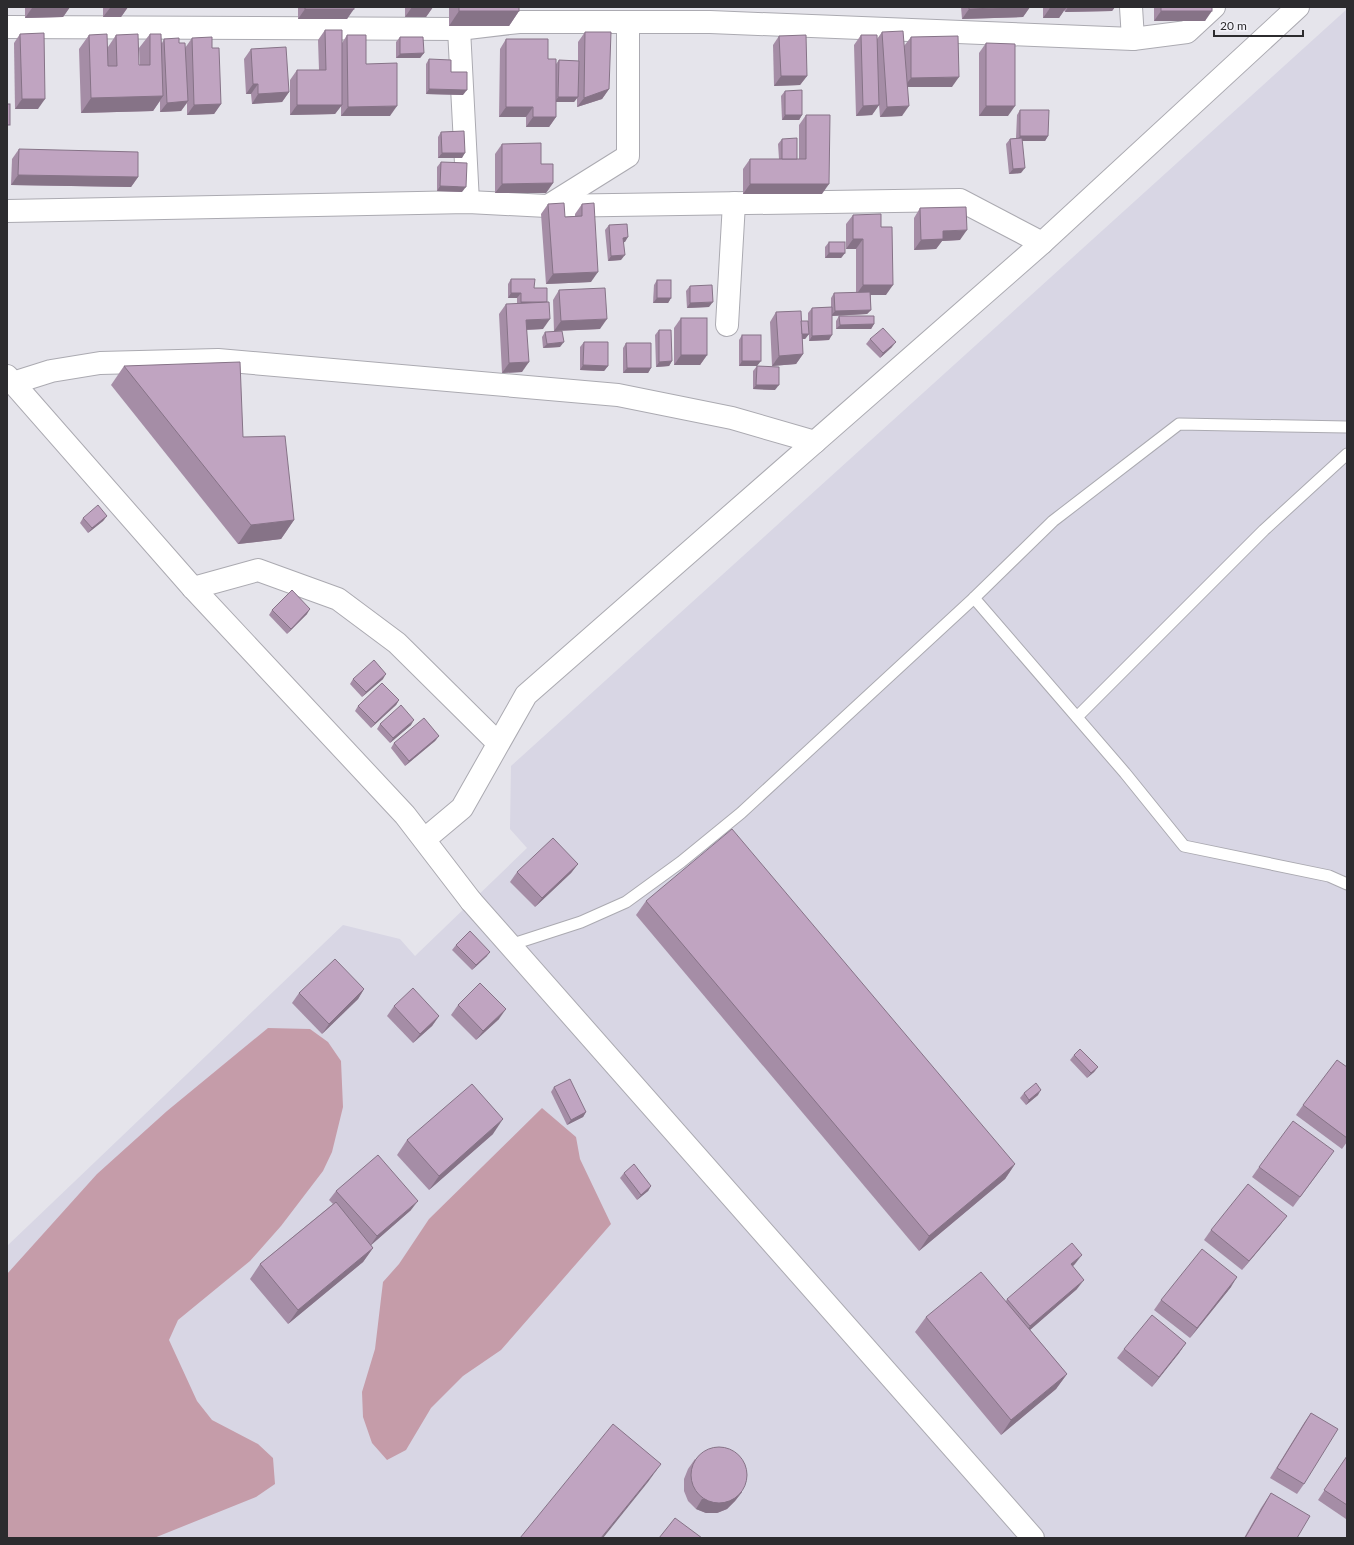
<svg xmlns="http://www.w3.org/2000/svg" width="1354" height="1545" font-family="Lato,sans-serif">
<rect width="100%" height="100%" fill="#e5e4eb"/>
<polygon fill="#d8d6e4" points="1347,9 1347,1538 7,1538 7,1246 343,925 400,939 415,956 527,848 510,829 511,766"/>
<g fill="#c59ca9">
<polygon points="268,1028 310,1029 328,1042 341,1061 343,1107 332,1152 323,1171 281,1226 250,1261 178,1320 169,1340 197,1401 212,1420 258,1444 273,1458 275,1484 256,1497 154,1538 7,1538 7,1274 97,1174 167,1111"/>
<polygon points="542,1108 576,1137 580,1159 611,1224 501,1350 463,1376 431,1408 406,1450 387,1460 372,1443 363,1417 362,1392 375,1349 383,1282 399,1264 429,1219"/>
</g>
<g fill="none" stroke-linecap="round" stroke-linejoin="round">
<defs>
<g id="service">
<polyline points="974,598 1125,773 1184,846 1329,876 1347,884"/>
<polyline points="1077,717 1264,530 1347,454"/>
<polyline points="510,945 581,922 626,902 681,862 741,813 974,598 1053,521 1179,424 1347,427"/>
</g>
<g id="minor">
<polyline points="1131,7 1133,39"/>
<polyline points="7,27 459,29 519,22 710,22 1133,39 1187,32 1214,7"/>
<polyline points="459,29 468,202"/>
<polyline points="548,206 628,156 628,23"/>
<polyline points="7,211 468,202 547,206 960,200 1042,243"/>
<polyline points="727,325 734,203"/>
<polyline points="13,383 51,371 100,363 218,360 618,395 732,418 815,442"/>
<polyline points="193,588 258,570 338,599 397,643 498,743"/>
<polyline points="425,839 462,808 526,695 1042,243 1298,7"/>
<polyline points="471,901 1033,1538"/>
</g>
<polyline id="tertiary" points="7,376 193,588 405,815 471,901"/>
</defs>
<use href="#service" stroke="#abaab1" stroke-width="13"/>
<use href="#minor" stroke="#abaab1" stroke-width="24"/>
<use href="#tertiary" stroke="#abaab1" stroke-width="24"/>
<use href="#service" stroke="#fff" stroke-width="11"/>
<use href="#minor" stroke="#fff" stroke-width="22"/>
<use href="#tertiary" stroke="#fff" stroke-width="22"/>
</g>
<g fill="#a58da6">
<polygon points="25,7 70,7 63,17 25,18"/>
<polygon points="103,7 128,7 121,17 103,17"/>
<polygon points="298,7 354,7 347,19 298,19"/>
<polygon points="405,7 433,7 426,17 405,17"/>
<polygon points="449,7 519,7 519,11 509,26 449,26"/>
<polygon points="961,7 1030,7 1023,17 962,19"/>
<polygon points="1043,7 1115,7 1112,11 1065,12 1064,10 1059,18 1043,18"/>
<polygon points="1154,7 1212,7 1205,21 1154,21"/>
<polygon points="325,30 342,43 347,35 366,64 390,116 341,116 341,106 335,114 290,115 290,80 297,70 319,70 318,40"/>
<polygon points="585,32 609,89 602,99 577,107 577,98 574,102 556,102 556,117 549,127 526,127 526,117 499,117 500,49 506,39 548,59 556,64 559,60 578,61 578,42"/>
<polygon points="882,32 904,46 911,37 952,87 907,87 902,116 880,117 879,105 872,115 856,116 854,45 861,35 877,39"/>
<polygon points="20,34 38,109 15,109 14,43"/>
<polygon points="150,34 162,43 164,39 179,43 185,48 192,38 212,48 221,104 214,114 187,115 187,103 181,111 160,112 160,101 153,111 81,113 79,49 89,35 108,47 116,35 139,65 140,65 139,48"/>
<polygon points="779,36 807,76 800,85 774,86 773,45"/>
<polygon points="400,37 424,53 420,58 396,58 396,42"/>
<polygon points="986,43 1008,116 979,116 979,53"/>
<polygon points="251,49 289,92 282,102 252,104 251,94 246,94 244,59"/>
<polygon points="429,59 451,72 463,95 426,94 426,64"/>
<polygon points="785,91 802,115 799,120 782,120 781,96"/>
<polygon points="1020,110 1048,136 1045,141 1022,141 1021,173 1009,174 1006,144 1010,139 1016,138 1017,115"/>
<polygon points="806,115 822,194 743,194 743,169 750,159 779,159 778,144 782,139 797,159 799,159 799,125"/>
<polygon points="441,132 462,158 438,158 438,137"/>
<polygon points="502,144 541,164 553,183 546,193 495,193 495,154"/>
<polygon points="19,149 138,177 131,187 11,185 12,159"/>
<polygon points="441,162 462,192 437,191 437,167"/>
<polygon points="548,204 565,217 575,216 575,214 582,204 591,282 546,284 541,214"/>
<polygon points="920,208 960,240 942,241 936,249 914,250 914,218"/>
<polygon points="853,215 881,227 886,295 871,295 871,310 867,314 832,316 829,340 809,341 809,334 805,339 802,339 803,354 796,364 772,366 770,322 776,312 808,324 808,313 812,308 831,307 831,298 834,293 856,293 856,249 846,249 846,224"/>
<polygon points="609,225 625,242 623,242 621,260 608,261 605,230"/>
<polygon points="829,242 845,253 841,258 825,258 825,247"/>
<polygon points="511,279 534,288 543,329 527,330 522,372 502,373 499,314 506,304 517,304 517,298 508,298 508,284"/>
<polygon points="657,280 671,298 668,303 653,303 654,285"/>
<polygon points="690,286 709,307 687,308 686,291"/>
<polygon points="559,290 600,329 554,331 553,300"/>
<polygon points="839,316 874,324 871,329 836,329 836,321"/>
<polygon points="681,318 707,355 700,365 674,365 674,328"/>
<polygon points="659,330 672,361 669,366 656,367 655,335"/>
<polygon points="545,332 560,347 543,348 542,337"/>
<polygon points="742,335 757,366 739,366 739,340"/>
<polygon points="870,339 892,347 880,358 866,344"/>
<polygon points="584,342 608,366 604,371 580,370 580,347"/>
<polygon points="626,343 651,368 648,373 623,373 623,348"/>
<polygon points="124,366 294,520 281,539 238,544 111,385"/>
<polygon points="757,366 775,390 753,389 753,371"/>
<polygon points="107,516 103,521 88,533 80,523 83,518"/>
<polygon points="272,610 307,614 287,634 269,615"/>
<polygon points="353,679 383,679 362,697 350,684"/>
<polygon points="399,700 396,705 371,728 355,711 358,706"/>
<polygon points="380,724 411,725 390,743 377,729"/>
<polygon points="439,736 435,741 405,766 391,748 394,743"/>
<polygon points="578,864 571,873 535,907 510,882 517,872"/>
<polygon points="646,901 1015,1164 1005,1179 919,1251 636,915"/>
<polygon points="456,945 487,956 472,970 452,950"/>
<polygon points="364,989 358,999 322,1034 292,1003 299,993"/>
<polygon points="458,1005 499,1019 476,1040 451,1015"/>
<polygon points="394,1006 439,1016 432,1026 413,1043 387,1016"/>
<polygon points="1074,1055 1098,1067 1094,1072 1087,1078 1070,1060"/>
<polygon points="1347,1067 1347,1142 1342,1149 1296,1115 1303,1105"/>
<polygon points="554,1087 586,1112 583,1117 567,1125 551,1092"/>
<polygon points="1024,1093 1038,1095 1026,1105 1020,1098"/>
<polygon points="493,1134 429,1190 397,1155 407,1140"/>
<polygon points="1327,1161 1293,1207 1252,1177 1259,1167"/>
<polygon points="624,1173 651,1186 648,1191 637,1200 620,1178"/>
<polygon points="336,1191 411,1210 371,1245 373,1248 363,1262 288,1324 250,1279 260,1264 333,1204 329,1200"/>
<polygon points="1280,1225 1242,1270 1204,1240 1211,1230"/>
<polygon points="1075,1264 1073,1266 1077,1289 1030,1330 1067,1374 1056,1389 1001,1435 915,1332 926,1317 1006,1301 1007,1299"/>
<polygon points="1231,1287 1190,1338 1154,1310 1161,1300"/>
<polygon points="1186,1343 1179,1353 1152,1387 1117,1358 1124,1349"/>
<polygon points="1311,1413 1304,1484 1297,1494 1270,1478 1304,1423"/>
<polygon points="1347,1456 1347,1517 1346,1519 1318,1500"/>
<polygon points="695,1459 742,1492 735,1501 727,1509 717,1513 706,1513 696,1509 688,1501 684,1491 684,1479 688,1469"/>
<polygon points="1271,1493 1297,1538 1244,1538 1261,1508"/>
</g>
<g fill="#867387">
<polygon points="70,7 63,17 25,18 32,8"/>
<polygon points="128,7 121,17 103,17 110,8"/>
<polygon points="412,7 433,7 426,17 405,17"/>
<polygon points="1030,7 1023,17 962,19 969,9"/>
<polygon points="1068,7 1115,7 1112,11 1065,12"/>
<polygon points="1050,8 1066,8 1059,18 1043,18"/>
<polygon points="305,9 354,9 347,19 298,19"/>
<polygon points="459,11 519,11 509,26 449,26"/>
<polygon points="1161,11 1212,11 1205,21 1154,21"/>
<polygon points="424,53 420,58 396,58 400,54"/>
<polygon points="781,76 807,76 800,85 774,86"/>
<polygon points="959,77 952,87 904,87 911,78"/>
<polygon points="253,84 258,84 251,94 246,94"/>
<polygon points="429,89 467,90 463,95 426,94"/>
<polygon points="609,89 602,99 577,107 584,98"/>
<polygon points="289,92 282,102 252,104 258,94"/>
<polygon points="163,96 153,111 81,113 91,98"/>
<polygon points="558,97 578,97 574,102 555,102"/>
<polygon points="22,99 45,99 38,109 15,109"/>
<polygon points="188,101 181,111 160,112 167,103"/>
<polygon points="221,104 214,114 187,115 194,105"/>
<polygon points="297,105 342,105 335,114 290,115"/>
<polygon points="879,105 872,115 856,116 863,106"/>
<polygon points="397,106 390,116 341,116 348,107"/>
<polygon points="909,106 902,116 880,117 887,107"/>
<polygon points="986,106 1015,106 1008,116 979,116"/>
<polygon points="506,107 533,107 526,117 499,117"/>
<polygon points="785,115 802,115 799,120 782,120"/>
<polygon points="533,117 556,117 549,127 526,127"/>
<polygon points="1020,136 1048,136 1045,141 1016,141"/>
<polygon points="442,153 465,153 462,158 438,158"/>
<polygon points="1025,168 1021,173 1009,174 1013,169"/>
<polygon points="18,175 138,177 131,187 11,185"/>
<polygon points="553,183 546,193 495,193 502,184"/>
<polygon points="750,184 829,184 822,194 743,194"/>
<polygon points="440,186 466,187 462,192 437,191"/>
<polygon points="967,230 960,240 942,241 936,249 914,250 921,240 943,231"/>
<polygon points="628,237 625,242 619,243 623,238"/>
<polygon points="853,239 863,239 856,249 846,249"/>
<polygon points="829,253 845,253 841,258 825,258"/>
<polygon points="625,255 621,260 608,261 611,256"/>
<polygon points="598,272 591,282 546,284 553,274"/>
<polygon points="863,285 893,285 886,295 856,295"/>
<polygon points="511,293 521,293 517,298 508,298"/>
<polygon points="657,298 671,298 668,303 653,303"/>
<polygon points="521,302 547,302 518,307"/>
<polygon points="713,302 709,307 687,308 690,303"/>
<polygon points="871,310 867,314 831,316 835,311"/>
<polygon points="550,319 543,329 520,330 526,320"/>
<polygon points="607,319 600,329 554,331 561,321"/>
<polygon points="874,324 871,329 836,329 840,325"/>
<polygon points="801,334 809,334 805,339 797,339"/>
<polygon points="832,335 829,340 809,341 812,336"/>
<polygon points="564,342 560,347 543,348 547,344"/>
<polygon points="896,342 892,347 880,358 883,353"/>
<polygon points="803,354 796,364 772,366 779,356"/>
<polygon points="681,355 707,355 700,365 674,365"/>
<polygon points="672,361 669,366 656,367 659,362"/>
<polygon points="742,361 761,361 757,366 739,366"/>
<polygon points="529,362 522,372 502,373 509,363"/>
<polygon points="583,365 608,366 604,371 580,370"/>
<polygon points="627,368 651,368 648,373 623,373"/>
<polygon points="756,385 779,385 775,390 753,389"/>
<polygon points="107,516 103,521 88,533 92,528"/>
<polygon points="294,520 281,539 238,544 251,525"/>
<polygon points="310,609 307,614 287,634 291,629"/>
<polygon points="386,674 383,679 362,697 366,692"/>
<polygon points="399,700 396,705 371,728 375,723"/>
<polygon points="414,720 411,725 390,743 393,738"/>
<polygon points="439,736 435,741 405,766 409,761"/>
<polygon points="578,864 571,873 535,907 542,898"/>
<polygon points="490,952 487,956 472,970 476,965"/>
<polygon points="364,989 358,999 322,1034 329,1024"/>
<polygon points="506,1009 499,1019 476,1040 483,1031"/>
<polygon points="439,1016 432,1026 413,1043 420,1034"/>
<polygon points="1098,1067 1094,1072 1087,1078 1091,1073"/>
<polygon points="1041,1090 1038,1095 1026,1105 1029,1100"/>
<polygon points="586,1112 583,1117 567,1125 571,1120"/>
<polygon points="503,1119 493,1134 429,1190 439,1176"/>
<polygon points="1015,1164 1005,1179 919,1251 929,1236"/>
<polygon points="651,1186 648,1191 637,1200 641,1195"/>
<polygon points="418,1201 411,1210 370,1246 377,1236"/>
<polygon points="1287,1216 1280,1225 1242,1270 1249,1261"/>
<polygon points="373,1248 363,1262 288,1324 298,1310"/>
<polygon points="1082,1255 1075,1264 1064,1274 1071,1264"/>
<polygon points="1237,1277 1231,1287 1190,1338 1197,1328"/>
<polygon points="1084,1280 1077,1289 1023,1336 1030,1326"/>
<polygon points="1186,1343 1179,1353 1152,1387 1159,1377"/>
<polygon points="1067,1374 1056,1389 1001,1435 1011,1420"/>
<polygon points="661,1464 648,1482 603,1538 601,1538"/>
<polygon points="742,1492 735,1501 727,1509 717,1513 706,1513 696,1509 702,1499"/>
</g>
<g fill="#c0a4c1" stroke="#867387">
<polygon points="32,7 70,7 32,8"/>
<polygon points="110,7 128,7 110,8"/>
<rect x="305" y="7" width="49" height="2"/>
<rect x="459" y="7" width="60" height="4"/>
<polygon points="969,7 1024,7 969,9"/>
<rect x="1050" y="7" width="16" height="1"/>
<rect x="1161" y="7" width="51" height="4"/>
<polygon points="325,30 342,30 342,105 297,105 297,70 326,70"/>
<polygon points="903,31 909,106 887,107 882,32"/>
<polygon points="585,32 611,32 609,89 584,98"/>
<polygon points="44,33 45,99 22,99 20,34"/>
<polygon points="107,34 108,66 117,66 116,35 138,34 139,65 150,65 150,34 161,34 163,96 91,98 89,35"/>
<polygon points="347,35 366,35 366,64 397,63 397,106 348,107"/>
<polygon points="806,35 807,76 781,76 779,36"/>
<polygon points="861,35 877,35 879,105 863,106"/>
<polygon points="958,36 959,77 911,78 911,37"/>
<polygon points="212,37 212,48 219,48 221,104 194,105 192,38"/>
<polygon points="400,37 423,37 424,53 400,54"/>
<polygon points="179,38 179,43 185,43 188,101 167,103 164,39"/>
<polygon points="506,39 548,39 548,59 556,59 556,117 533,117 533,107 506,107"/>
<polygon points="986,43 1015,44 1015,106 986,106"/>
<polygon points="286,47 289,92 258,94 258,84 253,84 251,49"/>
<polygon points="429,59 451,60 451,72 467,72 467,90 429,89"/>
<polygon points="559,60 579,61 578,97 558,97"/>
<polygon points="802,90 802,115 785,115 785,91"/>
<rect x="7" y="104" width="3" height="21"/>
<polygon points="1020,110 1049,110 1048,136 1020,136"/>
<polygon points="806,115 830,115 829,184 750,184 750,159 806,159"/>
<polygon points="464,131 465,153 442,153 441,132"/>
<polygon points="797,138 797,159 782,159 782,139"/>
<polygon points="1022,138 1025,168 1013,169 1010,139"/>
<polygon points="541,143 541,164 553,164 553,183 502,184 502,144"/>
<polygon points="19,149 138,152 138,177 18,175"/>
<polygon points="441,162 467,163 466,187 440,186"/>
<polygon points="564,203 565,217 582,216 582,204 594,203 598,272 553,274 548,204"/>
<polygon points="966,207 967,230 943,231 943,239 921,240 920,208"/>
<polygon points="881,214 881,227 892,227 893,285 863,285 863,239 853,239 853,215"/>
<polygon points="627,224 628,237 623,238 625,255 611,256 609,225"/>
<rect x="829" y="242" width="16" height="11"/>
<polygon points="511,279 535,279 534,288 547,288 547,302 521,302 521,293 511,293"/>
<rect x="657" y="280" width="14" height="18"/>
<polygon points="712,285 713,302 690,303 690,286"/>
<polygon points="605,288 607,319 561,321 559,290"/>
<polygon points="870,292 871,310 835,311 834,293"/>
<polygon points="549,302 550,319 526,320 529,362 509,363 506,304"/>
<polygon points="832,307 832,335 812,336 812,308"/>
<polygon points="801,311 803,354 779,356 776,312"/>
<polygon points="839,316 874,316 874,324 840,325"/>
<rect x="681" y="318" width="26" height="37"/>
<polygon points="801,321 808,321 809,334 802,334"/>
<polygon points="883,328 896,342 883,353 870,339"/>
<polygon points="659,330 671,330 672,361 659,362"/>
<polygon points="562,331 564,342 547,344 545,332"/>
<rect x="742" y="335" width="19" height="26"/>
<polygon points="584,342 608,342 608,366 583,365"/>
<polygon points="626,343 651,343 651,368 627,368"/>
<polygon points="240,362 243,437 285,436 294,520 251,525 124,366"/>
<polygon points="757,366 779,367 779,385 756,385"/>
<polygon points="98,505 107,516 92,528 83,518"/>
<polygon points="292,590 310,609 291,629 272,610"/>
<polygon points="374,660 386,674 366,692 353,679"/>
<polygon points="382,683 399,700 375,723 358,706"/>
<polygon points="401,705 414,720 393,738 380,724"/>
<polygon points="424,718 439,736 409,761 394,743"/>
<polygon points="732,829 1015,1164 929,1236 646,901"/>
<polygon points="553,838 578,864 542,898 517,872"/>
<polygon points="470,931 490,952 476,965 456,945"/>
<polygon points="335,959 364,989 329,1024 299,993"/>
<polygon points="480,983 506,1009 483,1031 458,1005"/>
<polygon points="413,988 439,1016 420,1034 394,1006"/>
<polygon points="1080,1049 1098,1067 1091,1073 1074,1055"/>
<polygon points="1337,1060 1347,1067 1347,1138 1303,1105"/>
<polygon points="570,1079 586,1112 571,1120 554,1087"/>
<polygon points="1036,1083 1041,1090 1029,1100 1024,1093"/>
<polygon points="472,1084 503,1119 439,1176 407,1140"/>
<polygon points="1293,1121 1334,1151 1300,1197 1259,1167"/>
<polygon points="378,1155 418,1201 377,1236 336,1191"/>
<polygon points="634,1164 651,1186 641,1195 624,1173"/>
<polygon points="1248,1184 1287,1216 1249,1261 1211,1230"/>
<polygon points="336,1202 373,1248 298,1310 260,1264"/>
<polygon points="1072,1243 1082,1255 1071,1264 1084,1280 1030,1326 1007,1299"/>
<polygon points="1202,1249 1237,1277 1197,1328 1161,1300"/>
<polygon points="981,1272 1067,1374 1011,1420 926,1317"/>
<polygon points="1152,1315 1186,1343 1159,1377 1124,1349"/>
<polygon points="1311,1413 1338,1429 1304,1484 1277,1468"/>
<polygon points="613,1424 661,1464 601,1538 520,1538"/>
<circle cx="719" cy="1475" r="28"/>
<polygon points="1347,1456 1347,1505 1324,1490"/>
<polygon points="1271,1493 1310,1516 1297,1538 1245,1538"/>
<polygon points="675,1518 702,1538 659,1538"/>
</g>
<rect width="1354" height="1545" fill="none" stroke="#2c2b2e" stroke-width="16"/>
<path d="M1214 30v6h89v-6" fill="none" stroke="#2c2b2e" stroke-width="2"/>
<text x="1220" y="30" font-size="12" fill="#2c2b2e" stroke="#f2f1f8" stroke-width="3" paint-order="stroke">20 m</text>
</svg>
